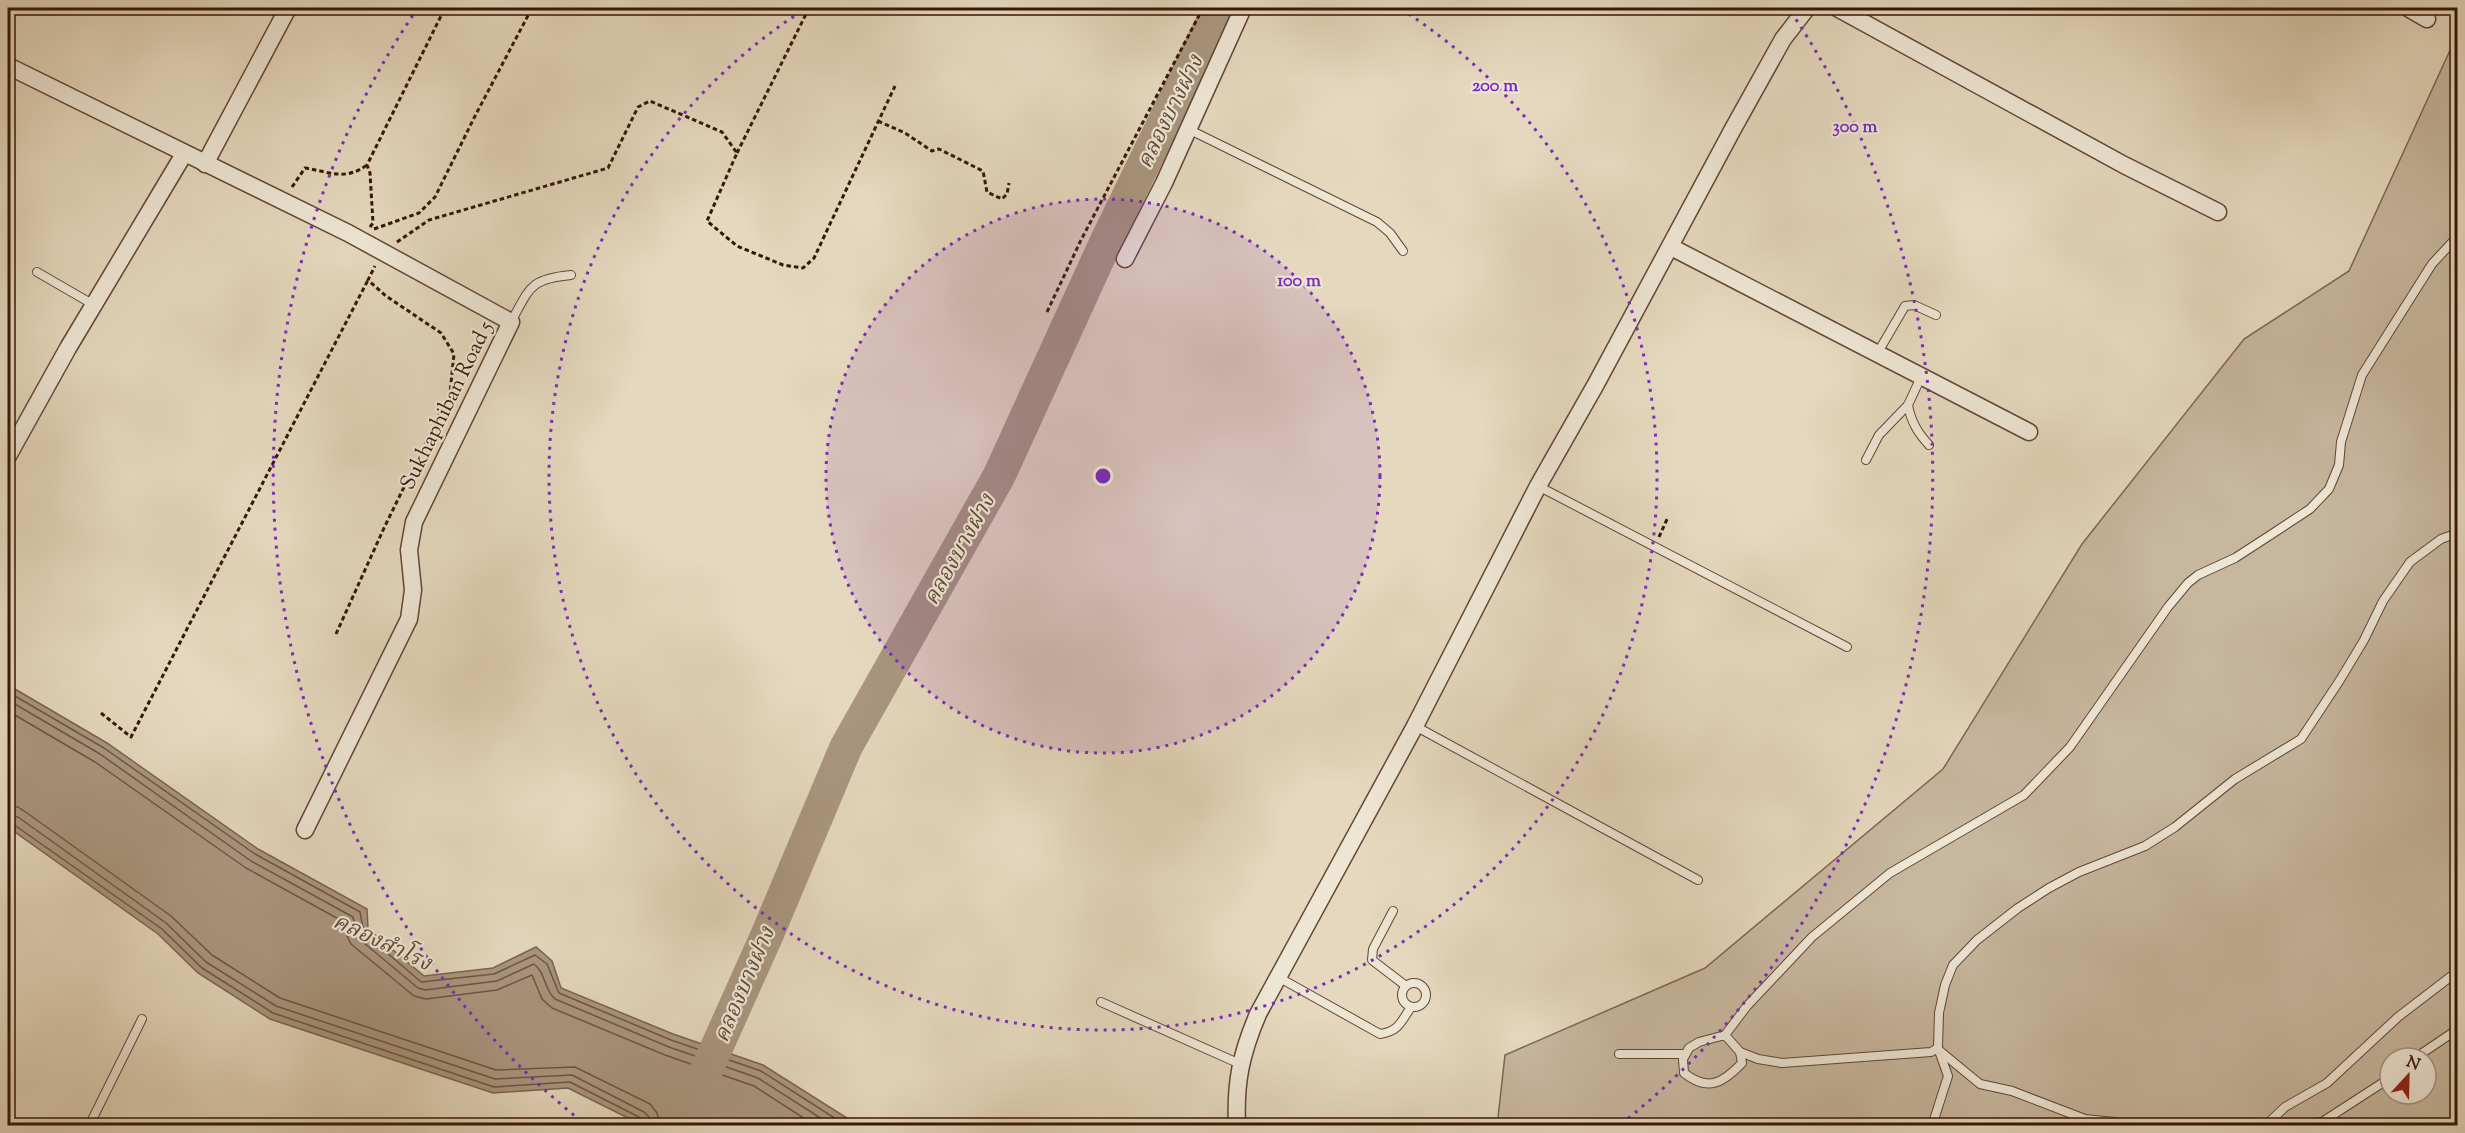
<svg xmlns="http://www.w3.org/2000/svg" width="2465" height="1133" font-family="'Sorts Mill Goudy','Noto Serif Thai',serif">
<rect width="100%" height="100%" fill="#e5d8be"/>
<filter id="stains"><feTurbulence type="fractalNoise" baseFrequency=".00333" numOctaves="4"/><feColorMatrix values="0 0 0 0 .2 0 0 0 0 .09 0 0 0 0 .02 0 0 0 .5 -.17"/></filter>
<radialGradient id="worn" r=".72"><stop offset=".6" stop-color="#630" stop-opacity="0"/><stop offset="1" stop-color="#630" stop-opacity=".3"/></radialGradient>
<path fill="#c7b79f" stroke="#7e6652" stroke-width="1.5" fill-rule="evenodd" d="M2457,35V1125L1497,1126L1505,1055L1705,968L1943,769L2082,544L2244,339L2349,271ZM2390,1058H2426V1094H2390Z"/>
<polygon fill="#a9967f" stroke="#7b634f" stroke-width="1.5" points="8,685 107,743 258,849 367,909 368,929 424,976 493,968 536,947 552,961 561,988 673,1034 763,1065 858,1125 642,1125 568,1088 493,1093 270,1019 198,973 158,934 8,827"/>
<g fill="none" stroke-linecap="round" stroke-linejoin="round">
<g stroke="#6f5642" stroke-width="1.5">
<polyline points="8,692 104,748 255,854 360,912 364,933 421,982 494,974 535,955 547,964 559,993 671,1040 761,1071 847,1126"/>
<path d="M8,700L100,754L251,861L353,917L358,938L418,988L425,990L497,981L534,964C546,973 544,990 555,999L669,1047L758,1078L833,1126"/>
<polyline points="8,711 95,762 246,868 344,922 347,936 351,944 414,996 426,999 497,990 532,975 542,999 552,1008 665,1055 754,1086 816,1126"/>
<polyline points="8,806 18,807 27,813 171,916 212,955 280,998 496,1070 575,1067 650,1104 657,1113 660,1126"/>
<polyline points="8,815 18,817 166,923 206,962 276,1006 495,1079 572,1075 644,1112 649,1117 651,1126"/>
<polyline points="8,822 13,824 162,929 202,968 273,1013 494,1087 570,1082 639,1117 643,1126"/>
</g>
<polyline stroke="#a9967f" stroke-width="33" points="698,1089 767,935 846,747 999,476 1105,244 1219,8"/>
<defs>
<g id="service">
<polyline points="1188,129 1377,222 1390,233 1403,251"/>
<polyline points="37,272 94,305"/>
<path d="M511,322C530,288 529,279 571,275"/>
<polyline points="1877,354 1905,306 1914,305 1936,315"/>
<path d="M1908,405C1911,422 1918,433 1929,445"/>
<polyline points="1866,460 1879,435 1908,405 1921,377"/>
<polyline points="1538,486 1847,647"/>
<polyline points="1415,726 1698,880"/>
<polyline points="1393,911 1373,949 1372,960 1406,986"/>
<path d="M1278,977L1380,1034C1399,1031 1401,1022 1411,1007"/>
<circle cx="1414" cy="995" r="12"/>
<polyline points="1101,1002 1240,1064"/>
<path d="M1725,1035L1740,1052L1742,1063C1723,1083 1708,1092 1684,1073L1683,1059L1689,1048L1699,1042L1725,1035L1747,1006L1812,937L1890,873L2024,795L2070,747L2168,607L2188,583L2198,575L2235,558L2272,534L2310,509L2329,489L2339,465L2341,442L2362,375L2432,264L2458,236"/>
<polyline points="1940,1051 1980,1084 2012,1091 2085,1119 2152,1126"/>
<polyline points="1740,1052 1758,1059 1782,1063 1931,1052 1938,1048"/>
<polyline points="1619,1054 1685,1054"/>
<polyline points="2415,1058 2458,1029"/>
<polyline points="89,1126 142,1019"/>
<polyline points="1932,1126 1948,1076 1938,1048 1939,1013 1945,985 1953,965 1977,940 2018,908 2049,888 2079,872 2145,846 2175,827 2235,779 2301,739 2340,680 2364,640 2383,601 2410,562 2441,539 2458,533"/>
<polyline points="2265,1126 2285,1107 2327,1083 2398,1017 2458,971"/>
<polyline points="2289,1126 2322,1122 2390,1078"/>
</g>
<g id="minor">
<polyline points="1837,8 2124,165 2218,212"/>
<polyline points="2408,8 2427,19"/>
<polyline points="8,66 348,233 511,322 414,522 409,550 413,590 409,619 305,830"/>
<polyline points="205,164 288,8"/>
<polyline points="1671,247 2029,432"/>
<polyline points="1125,259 1164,183 1243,8"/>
<polyline points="8,456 68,348 184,154"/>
<path d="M1237,1126C1235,1082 1241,1054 1258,1014L1415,726L1538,486L1596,384L1734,127L1783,39L1807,8"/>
</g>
</defs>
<use href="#service" stroke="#614634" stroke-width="10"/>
<use href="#minor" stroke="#614634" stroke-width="19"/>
<g stroke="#351606" stroke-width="3" stroke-dasharray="4.5 3" stroke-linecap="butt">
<polyline points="878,121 905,133 932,151 939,149 983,171 987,192 1002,199 1007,194 1009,183"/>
<polyline points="737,153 809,8"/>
<path d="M292,187L305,168C330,172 345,181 367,165"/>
<polyline points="370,227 373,223 370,173 367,165 445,8"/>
<polyline points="374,229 419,213 435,197 475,116 532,8"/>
<polyline points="397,242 429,220 608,168 638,107 650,101 722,132 737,153 707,221 737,246 783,265 803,268 814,258 895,86"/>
<polyline points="1047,312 1081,240 1203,8"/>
<polyline points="1659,537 1668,517"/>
<polyline points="336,634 384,528 450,393 454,354 441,333 386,296 368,280 375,266"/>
<polyline points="101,713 131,737 368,280"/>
</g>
<use href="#service" stroke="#eee6d5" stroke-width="8"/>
<use href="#minor" stroke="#eee6d5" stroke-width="16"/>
</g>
<circle cx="1103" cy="476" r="277" fill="#7b2cbf" fill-opacity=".12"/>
<g fill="none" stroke="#7b2cbf" stroke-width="3" stroke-dasharray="3 6">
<circle cx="1103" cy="476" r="277"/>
<path d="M1401 9A554 554 0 1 1 805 9"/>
<path d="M581 1121A830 830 0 0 1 415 12M1791 12A830 830 0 0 1 1625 1121"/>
</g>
<g text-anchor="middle" stroke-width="4.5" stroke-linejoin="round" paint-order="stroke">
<g font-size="21" fill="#351606" stroke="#eee6d5">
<text transform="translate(446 405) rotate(-64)" y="7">Sukhaphiban Road 5</text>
</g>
<g font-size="22" font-style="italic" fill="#634936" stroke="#eee6d5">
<text transform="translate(1169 111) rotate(-64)" y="8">คลองบางฝาง</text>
<text transform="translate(958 549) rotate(-61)" y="8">คลองบางฝาง</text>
<text transform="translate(383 941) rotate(25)" y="8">คลองสำโรง</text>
<text transform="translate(743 984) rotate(-67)" y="8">คลองบางฝาง</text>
</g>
</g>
<circle cx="1103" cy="476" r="9" fill="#7b2cbf" stroke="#eee6d5" stroke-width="3"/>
<g font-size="18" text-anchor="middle" font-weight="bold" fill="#7b2cbf" stroke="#eee6d5" stroke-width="4.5" stroke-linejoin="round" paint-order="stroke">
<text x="1495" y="91">200 m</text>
<text x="1855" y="132">300 m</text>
<text x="1299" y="286">100 m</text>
</g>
<rect width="2465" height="1133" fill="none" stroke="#e5d8be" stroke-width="30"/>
<rect x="9" y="9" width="2447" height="1115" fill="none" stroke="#351606" stroke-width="3"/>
<rect x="15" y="15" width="2435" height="1103" fill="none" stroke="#351606" stroke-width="1.5"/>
<g transform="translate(2408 1076) rotate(22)"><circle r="28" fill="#eee6d5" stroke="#a49382" stroke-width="1.5"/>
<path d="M0-4.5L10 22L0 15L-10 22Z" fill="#8f2418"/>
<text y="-9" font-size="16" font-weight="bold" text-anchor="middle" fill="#351606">N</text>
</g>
<rect width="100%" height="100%" filter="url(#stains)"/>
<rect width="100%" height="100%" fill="url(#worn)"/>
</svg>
